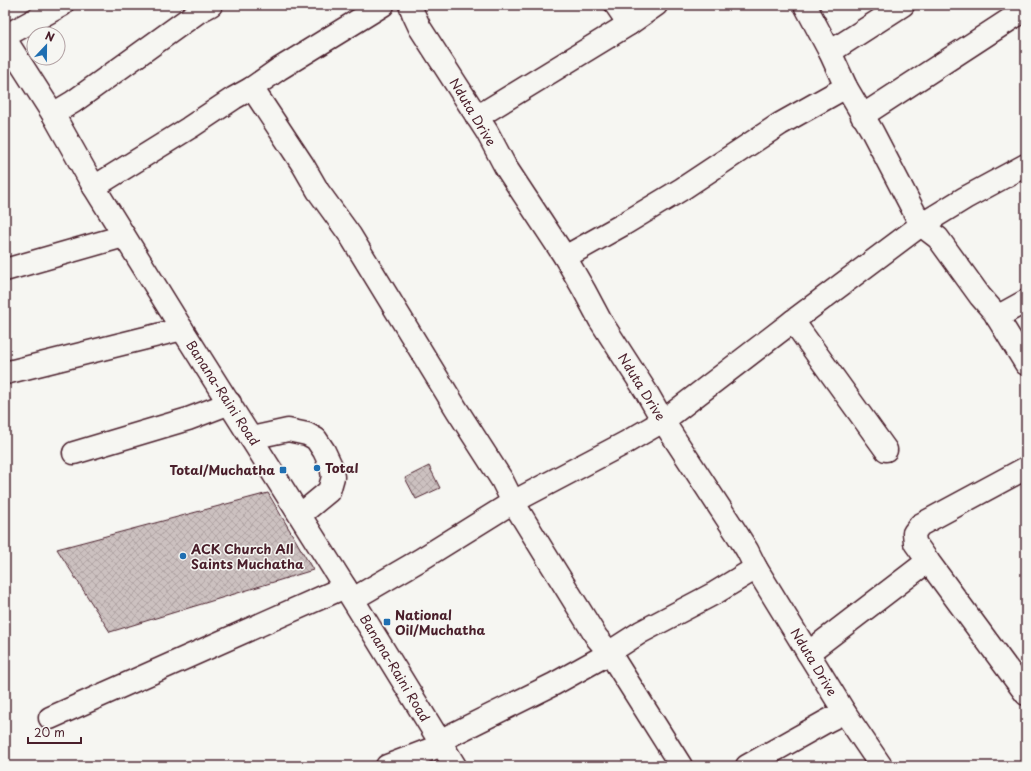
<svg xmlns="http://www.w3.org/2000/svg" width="1031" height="771" font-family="'Playpen Sans',sans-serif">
<defs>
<pattern id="building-cross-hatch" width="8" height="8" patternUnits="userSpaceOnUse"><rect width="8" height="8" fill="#ccc1c0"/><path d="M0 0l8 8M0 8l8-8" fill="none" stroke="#b1a5a5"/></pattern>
</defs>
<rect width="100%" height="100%" fill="#f6f6f2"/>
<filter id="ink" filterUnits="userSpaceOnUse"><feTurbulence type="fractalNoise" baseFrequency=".025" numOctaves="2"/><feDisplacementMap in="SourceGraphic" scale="8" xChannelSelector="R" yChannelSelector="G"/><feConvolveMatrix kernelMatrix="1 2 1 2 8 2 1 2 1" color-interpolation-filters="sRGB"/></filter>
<g filter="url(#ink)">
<g fill="url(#building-cross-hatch)" stroke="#4a1f2b">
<polygon points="429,466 440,488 416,499 405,478"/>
<polygon points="268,493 313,570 110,632 57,549"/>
</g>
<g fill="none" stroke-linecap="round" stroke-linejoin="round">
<defs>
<g id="minor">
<polyline points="410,5 413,13 420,28 487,132 505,166 565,257 584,290 600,320 647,393 663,421 737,534 747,550 756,568 845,713 881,766"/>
<polyline points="616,5 629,24"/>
<polyline points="805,5 830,52 846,87 872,131 921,225 938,238 980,296 994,312 1026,364"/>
<polyline points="5,36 62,5"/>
<polyline points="830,52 903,5"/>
<polyline points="252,88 303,165 318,191 350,235 457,410 502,480 513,502 545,554 597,638 609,652 681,766"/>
<polyline points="53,114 73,102 198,12 211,5"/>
<polyline points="862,116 1026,9"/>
<polyline points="477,117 629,24 656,5"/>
<polyline points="94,187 189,128 234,98 252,88 279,69 383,5"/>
<polyline points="565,257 624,224 682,189 780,124 846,87"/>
<polyline points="5,270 124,236"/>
<polyline points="997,317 1026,301"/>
<polyline points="793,321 886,450"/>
<polyline points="5,373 182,329"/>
<polyline points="251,438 288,430 307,434 316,439 324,451 331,466 333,477 329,491 300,515"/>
<polyline points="74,453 188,419 230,403"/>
<polyline points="928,561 1026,694"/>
<polyline points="353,599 420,560 513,502 625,443 663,421 793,321 921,225 965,198 1026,165"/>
<polyline points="808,653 928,561 915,543 914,533 920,525 1026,468"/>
<polyline points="50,718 345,587"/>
<polyline points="439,741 554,684 599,659 641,632 715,593 756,568"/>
<polyline points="387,766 442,745"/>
<polyline points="747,766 827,721 837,716 845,713"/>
</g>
<polyline id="major" points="5,39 53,114 94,187 182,329 345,587 455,766"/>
</defs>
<use href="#minor" stroke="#4a1f2b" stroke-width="25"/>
<use href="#major" stroke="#4a1f2b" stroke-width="25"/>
<use href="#minor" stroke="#f6f6f2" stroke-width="22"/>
<use href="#major" stroke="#f6f6f2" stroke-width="22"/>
</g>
</g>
<g fill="#1f6fb2" stroke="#f6f6f2" stroke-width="1.5">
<circle cx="317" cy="468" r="4"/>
<rect x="279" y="466" width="8" height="8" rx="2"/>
<circle cx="183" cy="556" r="4"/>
<rect x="383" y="618" width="8" height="8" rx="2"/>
</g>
<g text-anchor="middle" stroke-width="3" stroke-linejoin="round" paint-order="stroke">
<g font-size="13" fill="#4a1f2b" stroke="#f6f6f2">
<text transform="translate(473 112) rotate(59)" y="5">Nduta Drive</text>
<text transform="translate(642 387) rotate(58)" y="5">Nduta Drive</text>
<text transform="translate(223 393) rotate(57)" y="5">Banana-Raini Road</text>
<text transform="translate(814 662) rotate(59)" y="5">Nduta Drive</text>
<text transform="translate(395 668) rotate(59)" y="5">Banana-Raini Road</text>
</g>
<g font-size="13" font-weight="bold" fill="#4a1f2b" stroke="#f6f6f2" text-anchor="start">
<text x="325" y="473">Total</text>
<text x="275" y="475" text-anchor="end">Total/Muchatha</text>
<text x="191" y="554">ACK Church All<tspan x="191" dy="15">Saints Muchatha</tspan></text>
<text x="395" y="620">National<tspan x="395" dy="15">Oil/Muchatha</tspan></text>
</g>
</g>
<rect width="1031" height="771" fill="none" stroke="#f6f6f2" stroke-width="20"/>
<rect x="10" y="10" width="1011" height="751" fill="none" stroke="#4a1f2b" stroke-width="1.5" filter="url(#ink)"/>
<g transform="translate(46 46) rotate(22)"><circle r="19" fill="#f6f6f2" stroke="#b1a0a2"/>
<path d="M0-3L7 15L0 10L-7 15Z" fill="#1f6fb2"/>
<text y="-6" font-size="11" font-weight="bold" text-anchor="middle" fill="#4a1f2b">N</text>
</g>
<path d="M28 737v6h53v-6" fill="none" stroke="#4a1f2b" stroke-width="2"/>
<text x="34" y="737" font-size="12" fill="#4a1f2b" stroke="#f6f6f2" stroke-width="3" paint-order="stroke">20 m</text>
</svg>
